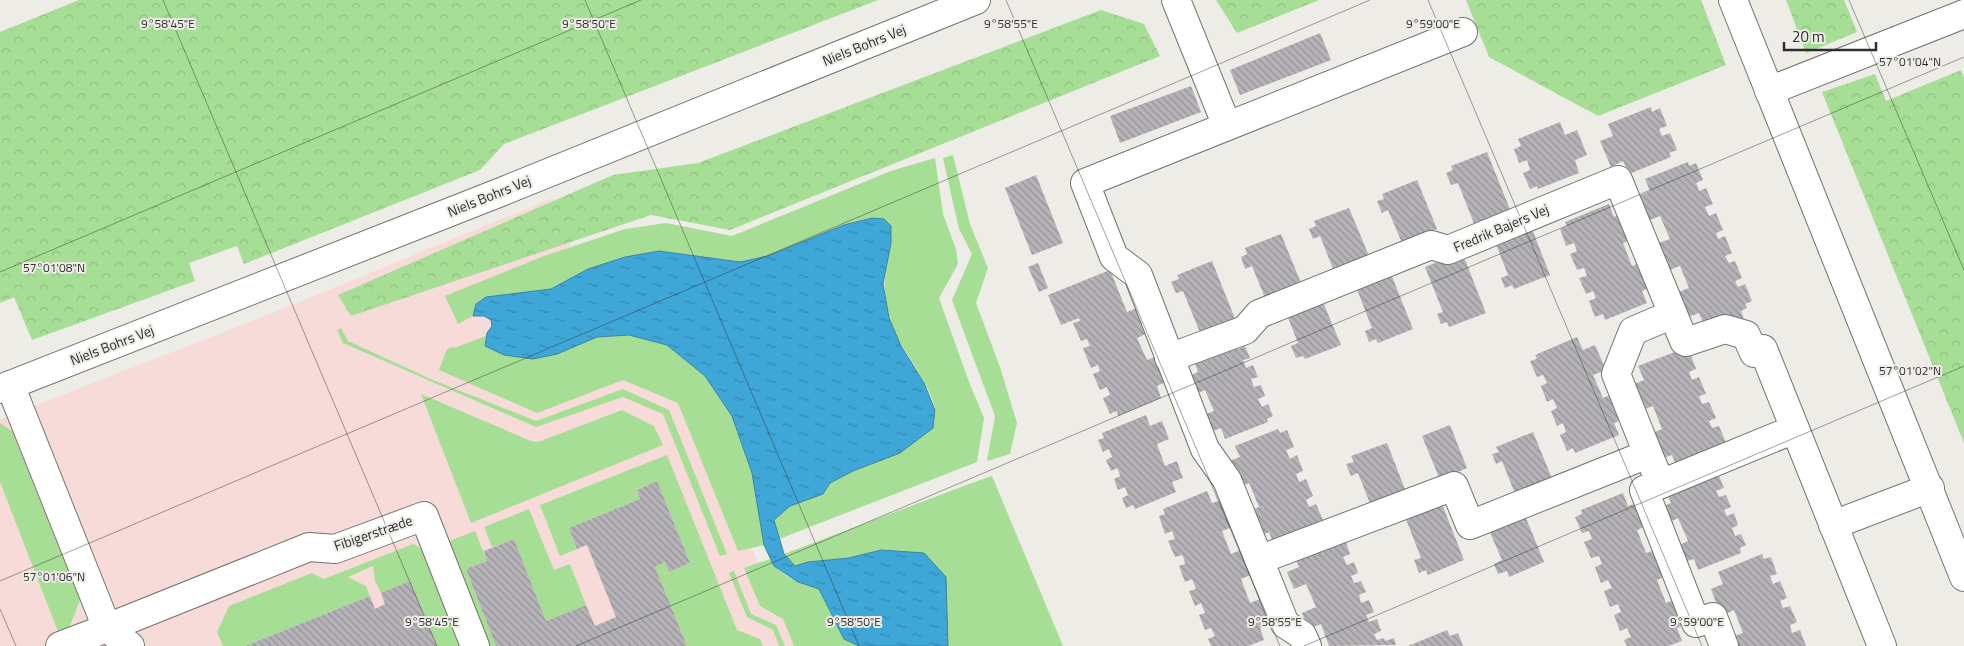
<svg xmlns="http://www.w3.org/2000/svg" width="1964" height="646" font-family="'Titillium Web',sans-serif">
<defs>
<pattern id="forest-crowns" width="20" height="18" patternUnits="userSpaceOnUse" patternTransform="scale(1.25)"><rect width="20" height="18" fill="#a7de96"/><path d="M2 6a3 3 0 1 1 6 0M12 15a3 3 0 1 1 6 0" fill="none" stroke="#90bf81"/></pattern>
<pattern id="water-ripples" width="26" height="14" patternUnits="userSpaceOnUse" patternTransform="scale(1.25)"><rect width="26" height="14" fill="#3ea7d7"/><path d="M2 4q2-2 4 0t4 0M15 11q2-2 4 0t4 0" fill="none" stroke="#3488af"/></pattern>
<pattern id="building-back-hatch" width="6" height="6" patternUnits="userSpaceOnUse" patternTransform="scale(1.25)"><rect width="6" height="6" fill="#b6b3b8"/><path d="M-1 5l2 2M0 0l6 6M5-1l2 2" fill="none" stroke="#949296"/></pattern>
</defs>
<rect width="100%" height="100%" fill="#eeece6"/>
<polygon fill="#f6dbd8" points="553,198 614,358 689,389 768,589 812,646 0,646 0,419 265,316"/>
<g fill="#a7de96">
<polygon points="953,155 970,224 988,268 976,303 1000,367 1017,423 1010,454 987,461 995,416 952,300 972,254 959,229 943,158"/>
<path d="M935,158L943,214L956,249L958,264L939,298L969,382L984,418L977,462L779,539L774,520L790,506L823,494L830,483L853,471L900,453L933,428C934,422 936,414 935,408C927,377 900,350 889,319C880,291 886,270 891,243L872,218L844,225L768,256L740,262L659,251L625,257L588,269L551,289L486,297L476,304L473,316L458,324L445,296L544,256L625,229L666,223L732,236L891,171Z"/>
<polygon points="341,328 348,341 433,380 536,421 623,389 669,410 727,554 720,556 663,414 623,397 536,427 343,343 337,330"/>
<polygon points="629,335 667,345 705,376 732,416 752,473 764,545 738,551 678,403 623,380 537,413 439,370 447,349 453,347 454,348 486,336 485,346 504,355 557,354 597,337"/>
<polygon points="421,394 531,441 538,442 622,410 654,426 663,445 471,523"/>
<polygon points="0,423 12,431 80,600 69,628 59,634 0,482"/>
<polygon points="667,455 737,630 760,639 763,646 687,646 655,567 665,562 669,572 690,563 657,481 637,490 640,499 569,528 577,549 560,556 540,505"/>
<polygon points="992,476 1063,646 948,646 947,637 881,550 849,558 808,562 795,566 784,554 969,484"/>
<polygon points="529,509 554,570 570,564 586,605 546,621 514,539 492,547 484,527"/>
<polygon points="475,531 487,561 466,569 496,646 479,646 439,545"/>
<polygon points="413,544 428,552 467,646 437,646 410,581 381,593 375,581 373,566 348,577 366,586 370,596 245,646 223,646 217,632 229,606 312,573 324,579"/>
<path d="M770,559C780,576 801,584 819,589L844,639L859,646H794L783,619L760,606L744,568Z"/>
<polygon points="734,571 751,614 776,625 785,646 779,646 773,630 747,617 729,573"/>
</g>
<g fill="url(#forest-crowns)">
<polygon points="79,0 878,0 504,144 480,170 244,264 237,246 189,263 195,281 32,340 14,297 0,303 0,32"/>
<polygon points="1216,0 1319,0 1237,33"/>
<polygon points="1466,0 1701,0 1726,65 1598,116 1489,57"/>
<polygon points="1786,0 1844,0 1857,32 1806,53"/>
<polygon points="1101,10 1144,24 1160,56 730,230 651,215 351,316 338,295 613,175 698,163"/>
<polygon points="1961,70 1964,78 1964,443 1822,92 1875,74 1886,101"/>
</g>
<polygon fill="url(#water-ripples)" stroke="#3a83a4" points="872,218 884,219 891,226 891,243 883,284 889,318 901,346 924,383 935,410 933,428 900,453 853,471 830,483 823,494 790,506 774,520 784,554 795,566 808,562 849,558 881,550 924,553 946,577 948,646 859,646 844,639 819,589 798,582 774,566 764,545 752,473 732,416 705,376 667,345 629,335 597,337 557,354 533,359 504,355 485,346 487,333 492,326 491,320 484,316 473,316 476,304 486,297 551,289 588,269 625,257 659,251 740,262 768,256 844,225"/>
<g fill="url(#building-back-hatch)">
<polygon points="1320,33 1331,60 1240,95 1230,70"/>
<polygon points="1191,86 1201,112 1120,143 1110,116"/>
<polygon points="1651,107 1652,112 1660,108 1667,126 1659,129 1662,136 1670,133 1677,150 1669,153 1671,157 1629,174 1623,161 1611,167 1600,141 1613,136 1608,124"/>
<polygon points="1560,122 1565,135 1577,130 1587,155 1575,160 1579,173 1538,189 1537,186 1530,189 1523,173 1530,170 1527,160 1519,163 1514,149 1521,146 1518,139"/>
<polygon points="1487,152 1511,212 1475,226 1458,183 1451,185 1446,173 1453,170 1451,166"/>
<polygon points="1688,162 1689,166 1696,163 1703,180 1696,183 1699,191 1706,188 1713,204 1705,207 1709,216 1716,213 1723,230 1716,233 1718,239 1725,236 1732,253 1725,256 1729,263 1735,261 1742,278 1735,281 1738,287 1745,284 1752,301 1745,304 1747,308 1741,311 1744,320 1721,330 1704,325 1699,313 1686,318 1676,293 1689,288 1680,266 1667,271 1656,244 1670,239 1660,216 1647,221 1637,197 1650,191 1645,179"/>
<polygon points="1036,175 1063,243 1032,255 1005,188"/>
<polygon points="1417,180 1437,229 1402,243 1388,210 1382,213 1377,201 1384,199 1382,194"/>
<polygon points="1609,204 1614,217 1625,212 1635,238 1623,243 1632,266 1644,261 1655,286 1642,291 1647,303 1605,320 1603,314 1595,317 1589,301 1596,298 1593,291 1586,294 1579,278 1587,276 1584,268 1577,270 1570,254 1577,251 1574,243 1566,246 1560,229 1567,226 1565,222"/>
<polygon points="1349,208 1369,256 1334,271 1320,236 1313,239 1309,229 1316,226 1314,221"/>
<polygon points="1530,224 1550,275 1514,289 1512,285 1505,288 1501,278 1508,275 1494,239"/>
<polygon points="1281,234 1301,283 1265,298 1252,266 1245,269 1241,257 1247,254 1245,248"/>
<polygon points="1462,252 1486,313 1449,327 1447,322 1441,324 1437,314 1443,312 1425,267"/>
<polygon points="1212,261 1236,321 1201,335 1183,291 1176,293 1171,282 1179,279 1177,275"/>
<polygon points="1038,263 1048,288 1039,292 1028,267"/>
<polygon points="1389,269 1413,329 1378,343 1376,339 1369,342 1365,331 1372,328 1354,282"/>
<polygon points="1110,270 1127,312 1140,307 1150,332 1137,338 1147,360 1158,356 1168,381 1157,386 1161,398 1118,416 1117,411 1110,414 1103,398 1110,395 1107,387 1100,390 1093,374 1100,371 1098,365 1091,368 1083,348 1090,346 1087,339 1081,341 1073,323 1080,321 1079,318 1061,325 1048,295"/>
<polygon points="1320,295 1341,345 1305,359 1303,356 1296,358 1291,346 1298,343 1285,310"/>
<polygon points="1577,337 1583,350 1595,345 1606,370 1593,375 1603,398 1615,393 1625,419 1614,423 1619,435 1575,453 1573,448 1567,451 1560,435 1566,432 1563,423 1557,426 1551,411 1557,408 1553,399 1547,402 1541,386 1547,383 1543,375 1537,377 1530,361 1537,359 1535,355"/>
<polygon points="1236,344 1238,349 1245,346 1250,358 1243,360 1246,368 1253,365 1258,377 1251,379 1254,387 1261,385 1265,396 1258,399 1262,407 1268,404 1273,416 1267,419 1268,422 1225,439 1221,428 1208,433 1201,416 1214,411 1205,390 1193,395 1185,378 1198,372 1194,361"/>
<polygon points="1680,350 1683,356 1690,353 1696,369 1689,372 1692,380 1699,377 1706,394 1699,396 1702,404 1709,402 1716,418 1709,421 1712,428 1719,426 1726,443 1677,467 1672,455 1660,459 1650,434 1662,429 1653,406 1640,411 1630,386 1644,380 1638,366"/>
<polygon points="1146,415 1150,426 1162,421 1169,439 1157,444 1165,466 1177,461 1183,478 1172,482 1176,492 1135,509 1133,505 1126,508 1122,498 1128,495 1125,487 1118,490 1114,479 1120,476 1119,472 1117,468 1111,471 1106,460 1112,457 1109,449 1103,452 1098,440 1104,438 1102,433"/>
<polygon points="1450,425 1467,468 1440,480 1422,436"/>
<polygon points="1278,429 1280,433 1287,430 1294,447 1286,450 1290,459 1297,455 1303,471 1296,474 1299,482 1306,479 1313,496 1306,500 1309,507 1316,504 1323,520 1316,523 1318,528 1274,545 1269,532 1257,537 1247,512 1259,507 1249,483 1238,488 1227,462 1240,457 1235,446"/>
<polygon points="1533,432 1553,481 1516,496 1502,461 1496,464 1492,454 1499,452 1496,447"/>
<polygon points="1387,443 1406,492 1371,506 1358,473 1351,476 1346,464 1354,462 1351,456"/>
<polygon points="1709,474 1711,478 1719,476 1724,488 1716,491 1719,497 1726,495 1731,507 1724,510 1727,516 1734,513 1738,525 1732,528 1735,536 1741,534 1746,545 1740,548 1741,553 1698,570 1694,559 1681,563 1675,547 1688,541 1678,518 1666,524 1659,508 1671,503 1666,491"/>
<polygon points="657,481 690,563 669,572 665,562 655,567 687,646 496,646 466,569 487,561 484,551 514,539 546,621 586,605 595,626 616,617 587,545 577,549 569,528 640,499 637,490"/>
<polygon points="1207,491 1212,503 1224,499 1235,526 1222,531 1231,554 1243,549 1253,574 1241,579 1250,603 1263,598 1273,623 1260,628 1264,640 1248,646 1211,646 1208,639 1215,636 1211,628 1205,630 1199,615 1205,613 1201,603 1195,606 1189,591 1196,589 1192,579 1185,582 1179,566 1185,564 1184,559 1182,555 1175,557 1168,541 1175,539 1172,531 1165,534 1159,516 1165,514 1163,509"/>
<polygon points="1623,493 1628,506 1640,502 1649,525 1637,530 1646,553 1658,549 1669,575 1657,580 1666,603 1678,598 1688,623 1677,628 1682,641 1668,646 1627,646 1624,640 1631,637 1627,628 1620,631 1614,615 1621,612 1618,604 1610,607 1604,591 1612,588 1608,580 1601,583 1595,567 1602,564 1599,556 1591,558 1584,542 1592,539 1589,531 1582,533 1575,517 1582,514 1581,510"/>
<polygon points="1440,499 1464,560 1428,575 1426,570 1419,573 1414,560 1421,558 1404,514"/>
<polygon points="1524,513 1544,562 1509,577 1507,571 1498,574 1494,564 1502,560 1488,528"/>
<polygon points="1337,540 1339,545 1346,542 1350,554 1343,557 1347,565 1354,562 1358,573 1351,576 1354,583 1361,581 1366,592 1359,595 1361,603 1369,600 1374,612 1366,615 1369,622 1377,619 1381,631 1374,634 1377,640 1384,638 1385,641 1394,638 1396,645 1329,646 1321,624 1308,629 1302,613 1316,607 1306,584 1294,589 1287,572 1299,567 1295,557"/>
<polygon points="1762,554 1764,559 1771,557 1777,574 1770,576 1773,584 1780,581 1787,598 1780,601 1783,608 1790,606 1797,622 1790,625 1792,633 1800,630 1806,646 1733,646 1729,638 1743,633 1734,610 1721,616 1711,589 1723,584 1718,572"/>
<polygon points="410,581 437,646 245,646 370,596 375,609 385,604 381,593"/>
<polygon points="1447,630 1450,636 1458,633 1463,646 1408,646"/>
</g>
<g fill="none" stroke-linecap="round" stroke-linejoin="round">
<defs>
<g id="minor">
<polyline points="1176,0 1227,126"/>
<polyline points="1733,0 1964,577"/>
<polyline points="1769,91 1964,14"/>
<polyline points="1169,358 1245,330 1259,314 1431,245 1448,250 1618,180 1684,341 1686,342 1725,329 1746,335 1754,353 1763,349 1882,646"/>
<polyline points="10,385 107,628 60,646"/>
<polyline points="0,389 501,192 976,0"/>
<polyline points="1648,454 1661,484 1644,490 1696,623 1713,617 1724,646"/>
<polyline points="1661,484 1795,429"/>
<polyline points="1833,525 1930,488"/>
<polyline points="1259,560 1454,486 1470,525 1648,454 1616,374 1633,331 1673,314"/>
<polyline points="130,646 107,628 309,547 335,549 424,516 475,646"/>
<polyline points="1307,646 1302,635 1285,624 1227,480 1205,449 1138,275 1114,257 1085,183 1463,32"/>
</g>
</defs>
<use href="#minor" stroke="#75736e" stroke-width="30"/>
<use href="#minor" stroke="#fff" stroke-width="28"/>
</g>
<path fill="none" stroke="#2f2e2c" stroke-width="1" stroke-opacity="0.45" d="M163,0L437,646M585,0L859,646M1006,0L1280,646M1428,0L1702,646M1849,0L1964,270M0,272L641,0M0,581L1370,0M0,609L16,646M576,646L1964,57M1304,646L1964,366"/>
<g text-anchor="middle" stroke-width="4" stroke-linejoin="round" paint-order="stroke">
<g font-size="14" fill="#2f2e2c" stroke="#eeece6">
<text transform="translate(864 45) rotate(-22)" y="5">Niels Bohrs Vej</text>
<text transform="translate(489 196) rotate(-22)" y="5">Niels Bohrs Vej</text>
<text transform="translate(1501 228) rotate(-23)" y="5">Fredrik Bajers Vej</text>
<text transform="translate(112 345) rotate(-21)" y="5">Niels Bohrs Vej</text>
<text transform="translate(373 533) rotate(-19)" y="5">Fibigerstræde</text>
</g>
</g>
<g font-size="12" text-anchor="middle" fill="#2f2e2c" stroke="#eeece6" stroke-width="4" stroke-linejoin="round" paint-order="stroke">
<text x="168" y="28">9°58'45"E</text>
<text x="589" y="28">9°58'50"E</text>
<text x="1011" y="28">9°58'55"E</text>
<text x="1433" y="28">9°59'00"E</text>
<text x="1910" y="66">57°01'04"N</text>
<text x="54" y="272">57°01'08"N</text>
<text x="1910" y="375">57°01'02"N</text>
<text x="54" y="581">57°01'06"N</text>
<text x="432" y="626">9°58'45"E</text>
<text x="854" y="626">9°58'50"E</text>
<text x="1275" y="626">9°58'55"E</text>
<text x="1697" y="626">9°59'00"E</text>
</g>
<path d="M1784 42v8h92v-8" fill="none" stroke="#2f2e2c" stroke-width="2.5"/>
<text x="1792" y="42" font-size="15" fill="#2f2e2c" stroke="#eeece6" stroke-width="4" paint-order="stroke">20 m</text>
</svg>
